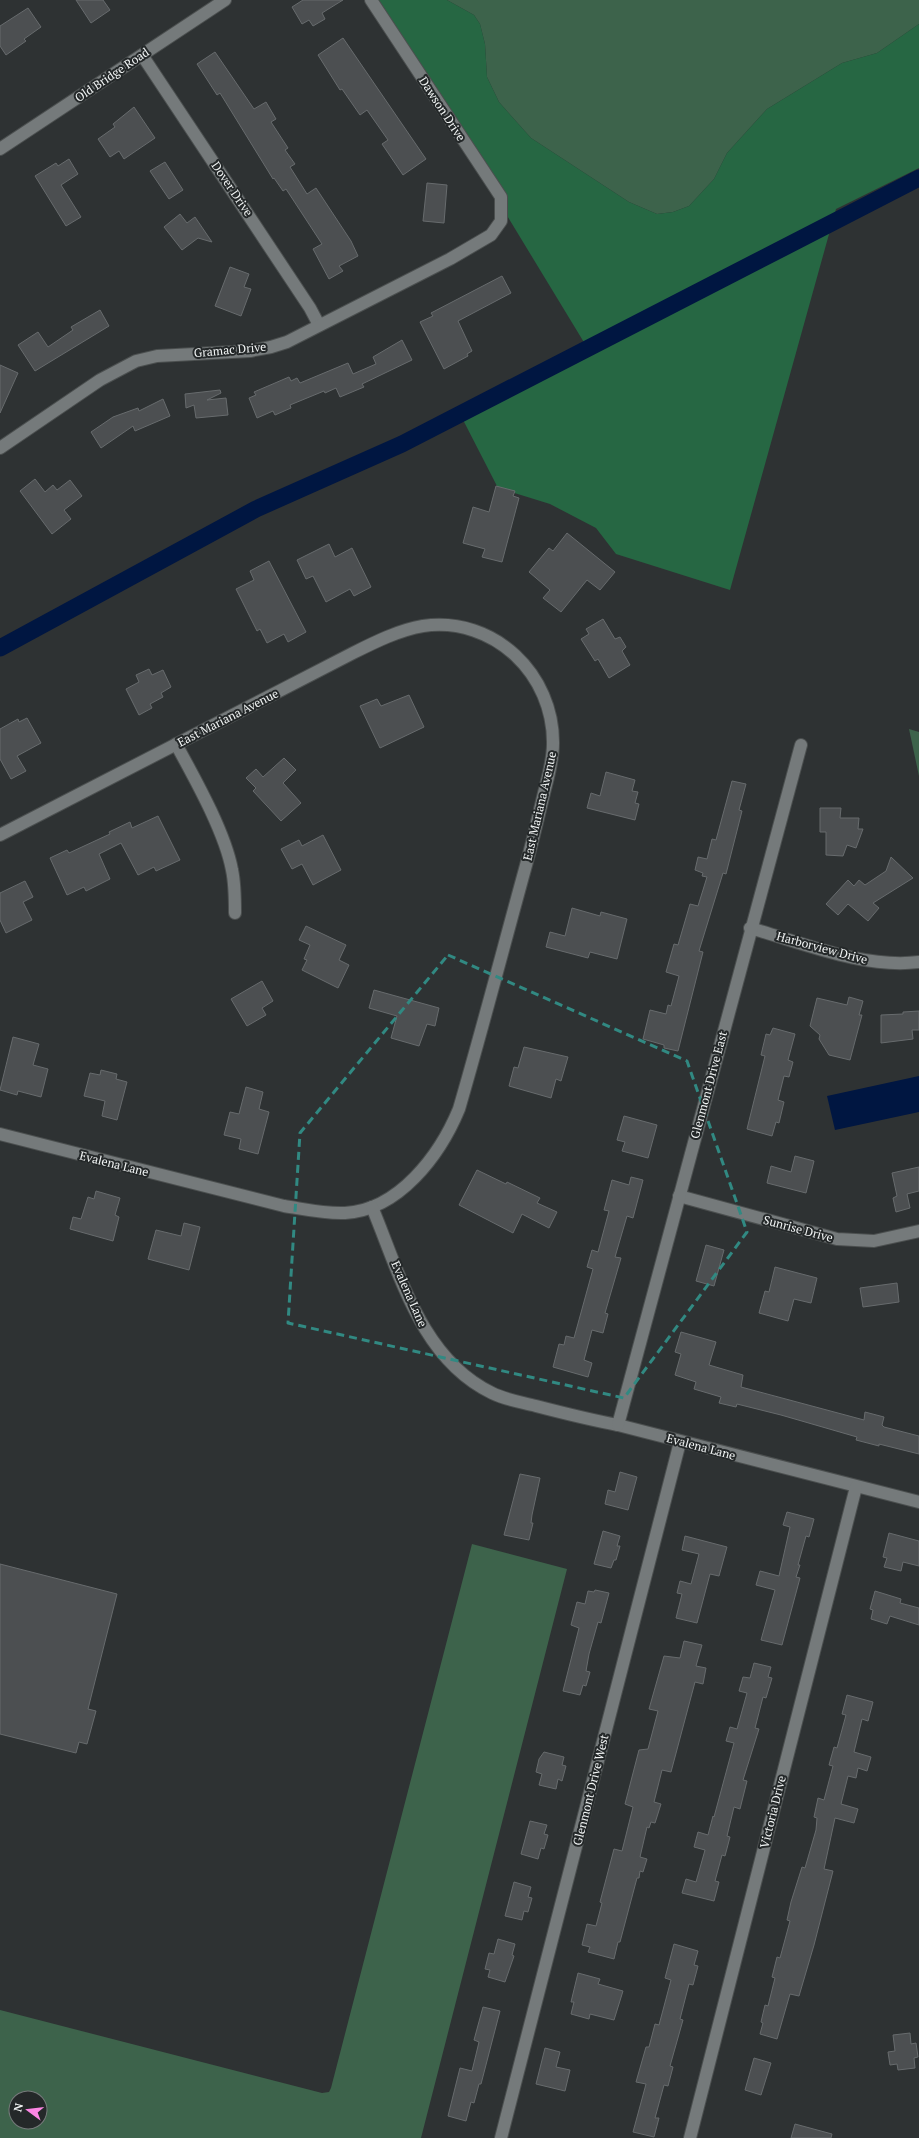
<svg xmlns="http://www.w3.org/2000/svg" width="919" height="2138" font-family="'PT Serif',serif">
<rect width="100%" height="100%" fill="#2e3233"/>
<g fill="#3d634b" fill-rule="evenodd">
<polygon points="447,0 919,0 919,24 877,53 842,63 767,109 727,153 714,179 689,206 673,212 657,214 629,202 531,138 499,102 487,77 485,44 480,24 474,15"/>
<polygon points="909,729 919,732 919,776"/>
<path d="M472,1544L567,1569L421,2138H0V2010L322,2093L329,2092L331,2088ZM16,2098H40V2122H16Z"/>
</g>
<polygon fill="#266743" points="376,0 447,0 474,15 480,24 485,44 487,77 499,102 531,138 629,202 657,214 673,212 689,206 714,179 727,153 767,109 842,63 877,53 919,24 919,168 836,209 730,590 616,554 596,528 550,504 498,488 460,414 585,344"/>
<polygon fill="#001641" points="919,1076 919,1112 835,1130 827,1096"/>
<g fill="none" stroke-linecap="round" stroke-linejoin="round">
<polyline stroke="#001641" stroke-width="17" points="0,648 256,509 402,444 919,178"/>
</g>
<g fill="#4c4f51" stroke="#676b6d">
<polygon points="76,0 103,0 110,10 91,23"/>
<polygon points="303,0 343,0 322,13 325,19 313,26 309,20 302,24 292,7"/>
<polygon points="28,8 41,27 24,39 26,41 6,55 0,46 0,26"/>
<polygon points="343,38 426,159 403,175 382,144 388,140 367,110 360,115 342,89 340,90 318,55"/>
<polygon points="215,52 254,109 266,102 276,119 271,122 288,148 285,150 295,164 290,167 307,194 316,188 351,241 358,256 339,266 343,271 329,279 313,249 322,244 286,189 283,191 274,178 273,179 220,93 217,95 197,64"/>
<polygon points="134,107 155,138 124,159 119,151 110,157 98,139 115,127 113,124"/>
<polygon points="69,159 78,174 61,185 81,217 66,226 35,176 56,163 58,166"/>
<polygon points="165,162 183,190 169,199 150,171"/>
<polygon points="427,183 447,185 444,223 423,221"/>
<polygon points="180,214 187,223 195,217 212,242 198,238 182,250 164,227"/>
<polygon points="230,267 249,274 244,287 251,289 241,316 215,306"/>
<polygon points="502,276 511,293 458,321 472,351 467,354 468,356 444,369 420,322 433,316 431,313"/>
<polygon points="100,310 109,326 35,371 18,345 38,332 48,347 73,330 71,327"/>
<polygon points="402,340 412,360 362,384 364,387 340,397 336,388 325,393 324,391 290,405 291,408 275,415 273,411 257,418 249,398 256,395 254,392 289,377 291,381 297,378 300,383 348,363 353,374 376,364 373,357"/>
<polygon points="0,365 18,373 0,413"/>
<polygon points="220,390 221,393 207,400 226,398 228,415 196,418 194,405 186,408 185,394"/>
<polygon points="163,399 170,416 135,431 133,426 101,448 91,432 113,417 138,408 139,411"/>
<polygon points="35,479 45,492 53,485 57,490 70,480 82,496 64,510 71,519 52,534 20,491"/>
<polygon points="496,486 515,491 513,496 519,498 502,562 482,557 485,549 463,543 473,507 489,512"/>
<polygon points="567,533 615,572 600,590 587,580 561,612 543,598 550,590 529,572 549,548 553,551"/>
<polygon points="329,544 335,557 352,548 371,587 354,596 350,589 326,602 313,576 306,579 297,560"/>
<polygon points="269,561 306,632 288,642 284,634 267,643 260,629 257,631 236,589 254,580 250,571"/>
<polygon points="603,619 615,639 620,637 626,647 622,651 630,665 609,678 598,659 595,661 581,639 589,634 586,629"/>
<polygon points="149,669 152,675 163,670 171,687 161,693 163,697 150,704 152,708 139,715 126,689 139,682 136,675"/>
<polygon points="409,695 424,727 380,748 360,706 377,699 381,706"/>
<polygon points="27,718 41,743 17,756 26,771 11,779 0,759 0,729 18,719 19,722"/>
<polygon points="284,758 296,770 283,783 301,803 281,821 253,791 256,788 246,778 256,769 263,777"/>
<polygon points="606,772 635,780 632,791 638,792 635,803 639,804 635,820 587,808 591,793 600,796"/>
<polygon points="732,781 746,784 739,810 742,811 726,874 723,873 699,951 703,952 678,1051 664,1048 664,1045 643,1039 650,1010 666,1014 668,1005 671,1006 679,976 666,972 674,944 678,945 690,904 698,906 707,877 702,876 703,873 695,870 698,857 707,859 712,839 716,840"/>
<polygon points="820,808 841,808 840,818 859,818 858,829 863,829 856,848 847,845 843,856 826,855 826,832 820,832"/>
<polygon points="158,816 180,860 156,871 154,867 138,875 121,843 99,854 110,879 86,891 84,887 67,895 50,858 67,850 69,853 110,834 109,832 130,822 132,828"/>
<polygon points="323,835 341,870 313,885 302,864 292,869 281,849 299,840 302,846"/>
<polygon points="891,857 913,878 873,903 879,908 868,921 848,904 838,915 826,904 848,880 854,886 859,880 865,885 886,871"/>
<polygon points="25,881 33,897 23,902 32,920 6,933 0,920 0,893"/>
<polygon points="572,908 600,916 601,912 627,919 617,959 590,952 588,958 546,947 550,932 565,936"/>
<polygon points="306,926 346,945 339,960 349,965 338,988 302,970 307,960 304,959 310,945 299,940"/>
<polygon points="262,981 273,1001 262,1008 266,1015 247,1026 231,999"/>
<polygon points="374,990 439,1008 435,1026 427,1024 419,1046 391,1038 397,1016 369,1008"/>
<polygon points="849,997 863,1001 859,1015 862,1015 850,1060 829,1055 819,1039 820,1035 810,1026 817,998 847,1005"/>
<polygon points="919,1011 919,1030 912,1030 913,1039 881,1043 881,1015 903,1014 903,1012"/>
<polygon points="773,1028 795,1034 788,1060 793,1062 789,1077 784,1076 778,1100 784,1102 779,1123 776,1122 772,1136 747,1129 765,1056 761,1055 766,1034 770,1035"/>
<polygon points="13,1037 39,1044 33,1065 48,1069 41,1097 18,1091 17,1095 0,1090"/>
<polygon points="524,1047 568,1057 561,1081 556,1079 551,1098 509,1086 514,1067 518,1068"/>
<polygon points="101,1070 117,1074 116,1079 127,1082 117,1120 102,1116 105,1101 84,1096 90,1073 100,1075"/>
<polygon points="246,1087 263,1092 259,1109 269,1112 258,1154 239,1149 241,1139 224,1135 230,1112 239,1114"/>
<polygon points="624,1116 657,1125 648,1158 622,1151 625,1142 617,1140"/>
<polygon points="795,1156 814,1161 806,1193 767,1183 771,1166 791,1172"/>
<polygon points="919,1167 919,1191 907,1194 910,1208 896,1212 893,1198 897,1196 892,1173"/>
<polygon points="477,1170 506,1184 507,1182 540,1198 537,1203 557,1212 549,1228 522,1214 513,1233 459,1205"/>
<polygon points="631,1177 643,1180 633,1218 627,1216 615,1257 621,1258 605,1313 608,1314 603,1333 592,1330 584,1360 592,1363 588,1377 553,1367 559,1344 564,1345 566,1336 574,1338 593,1269 587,1267 592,1250 598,1252 609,1211 604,1210 612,1180 629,1185"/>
<polygon points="96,1191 120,1198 115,1215 119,1217 113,1241 70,1229 73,1217 81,1219 88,1197 94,1199"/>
<polygon points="184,1223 200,1227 189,1270 148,1259 156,1230 181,1236"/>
<polygon points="706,1245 724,1250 714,1286 696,1281"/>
<polygon points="775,1267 817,1278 811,1303 794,1299 788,1321 759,1313 765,1291 769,1292"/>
<polygon points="897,1283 899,1302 863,1307 860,1288"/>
<polygon points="681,1332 716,1342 709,1365 743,1375 741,1387 864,1420 865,1412 884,1417 882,1425 884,1427 919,1436 919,1454 879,1444 879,1446 856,1440 857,1437 781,1415 737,1404 736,1407 719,1403 721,1397 694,1389 696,1382 675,1375 681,1354 675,1352"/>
<polygon points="620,1472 637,1477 628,1510 605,1504 608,1490 615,1492"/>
<polygon points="520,1474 540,1478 532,1515 531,1523 533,1523 529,1540 504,1535"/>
<polygon points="787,1512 814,1519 809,1537 806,1536 798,1565 800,1565 796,1577 800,1578 782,1645 761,1640 775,1590 756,1585 760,1571 779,1576 790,1527 783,1525"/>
<polygon points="603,1531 620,1536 617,1546 620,1546 616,1560 614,1560 611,1568 594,1564"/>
<polygon points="889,1533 919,1541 919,1566 903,1562 901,1571 884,1567 887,1558 883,1557"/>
<polygon points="685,1536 727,1547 719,1576 710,1574 697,1623 676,1618 682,1594 677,1593 680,1581 691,1584 699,1554 682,1550"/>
<polygon points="0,1564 117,1594 88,1709 96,1711 87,1744 79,1742 76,1753 0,1734"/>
<polygon points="595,1590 609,1593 601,1623 598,1622 589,1654 586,1671 590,1672 586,1686 583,1685 580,1695 563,1691 579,1628 571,1625 577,1602 585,1604 588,1591 594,1592"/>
<polygon points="875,1591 901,1599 900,1603 919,1608 919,1625 890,1616 887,1624 871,1619 873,1610 870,1609"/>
<polygon points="684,1641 702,1645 696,1666 706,1668 703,1684 695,1682 671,1772 662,1770 654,1802 661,1804 655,1823 651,1822 649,1828 647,1827 640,1857 647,1859 643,1872 640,1871 639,1878 637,1878 620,1942 618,1942 614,1959 588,1952 590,1947 582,1945 587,1924 596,1926 602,1903 600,1902 614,1849 622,1851 633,1807 625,1804 639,1750 648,1749 658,1711 649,1709 664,1656 680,1658"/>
<polygon points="754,1663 771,1667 768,1677 772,1678 766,1698 763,1697 755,1728 759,1729 743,1780 747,1781 740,1809 734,1807 727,1836 730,1837 725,1856 722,1855 715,1881 719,1882 714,1901 682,1893 686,1879 696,1882 705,1850 694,1847 698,1832 708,1835 713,1816 714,1817 734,1743 726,1741 730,1727 737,1729 747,1693 739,1691 743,1677 750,1678"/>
<polygon points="847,1695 873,1702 868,1721 862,1719 854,1752 871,1757 867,1771 858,1768 856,1778 848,1776 841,1804 858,1809 854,1823 835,1818 824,1869 833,1871 814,1945 799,1996 790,1994 777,2039 760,2034 763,2023 761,2022 765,2005 768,2006 775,1978 772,1977 777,1957 780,1958 790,1921 787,1920 791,1902 802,1867 805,1868 816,1830 817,1818 814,1817 818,1798 824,1800 833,1766 829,1765 834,1747 837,1748 846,1715 842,1714"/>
<polygon points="544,1752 564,1757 562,1765 566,1766 562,1781 558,1779 556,1789 539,1785 542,1774 536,1772 539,1759"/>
<polygon points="530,1821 547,1825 544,1834 548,1835 544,1849 541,1848 538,1859 521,1854"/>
<polygon points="514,1882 531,1887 528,1897 532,1898 528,1912 524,1911 522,1920 505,1916"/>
<polygon points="498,1939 515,1944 512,1955 514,1956 505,1982 488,1977 490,1970 485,1969 489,1953 494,1954"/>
<polygon points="674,1944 698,1951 694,1965 698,1966 693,1985 689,1984 680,2019 683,2020 670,2066 673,2067 668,2086 664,2085 655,2118 659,2118 654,2137 633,2132 646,2084 636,2082 646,2047 649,2047 655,2024 659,2025 671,1980 665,1978"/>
<polygon points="578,1973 600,1979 598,1984 623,1991 614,2020 590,2014 589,2019 571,2014 574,2002 571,2002"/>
<polygon points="483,2007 500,2011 481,2084 479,2084 474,2103 471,2102 466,2121 448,2116 460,2068 472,2071 479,2042 474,2040"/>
<polygon points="910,2033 911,2044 916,2043 918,2057 914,2058 915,2068 898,2070 897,2064 890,2065 888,2052 895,2051 893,2035"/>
<polygon points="545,2048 560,2052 556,2067 570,2070 565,2091 536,2084"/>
<polygon points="754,2058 771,2063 761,2095 745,2090"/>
<polygon points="795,2124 832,2134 831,2138 791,2138"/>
</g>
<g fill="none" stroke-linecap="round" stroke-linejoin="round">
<defs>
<g id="minor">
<polyline points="142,55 310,308 319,325"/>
<polyline points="0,149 225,0"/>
<polyline points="0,448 100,380 136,361 157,356 250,351 271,347 287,342 450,259 491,235 501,221 501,197 371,0"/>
<path d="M176,744C195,779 225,832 232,870C235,884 235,899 235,913"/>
<path d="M0,835L353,653C375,642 399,630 423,626C495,616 554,675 553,744C553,761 548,777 544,793C538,818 532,844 525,869C503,949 482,1030 459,1109C440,1155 399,1210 345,1213C325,1214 304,1209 284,1206L0,1134"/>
<path d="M750,928C803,943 865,969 919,962"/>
<polyline points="679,1196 837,1239 874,1241 919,1231"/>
<path d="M372,1207C400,1274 421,1359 492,1393C506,1400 521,1402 536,1406C563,1413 591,1420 618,1425L919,1502"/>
<polyline points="618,1425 801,745"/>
<polyline points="501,2138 680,1442"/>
<polyline points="690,2138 856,1487"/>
</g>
</defs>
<use href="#minor" stroke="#4b4f4f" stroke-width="14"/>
<use href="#minor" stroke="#757a7b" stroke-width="12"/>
</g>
<path fill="none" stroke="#318982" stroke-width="3" stroke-dasharray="8 5" stroke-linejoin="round" d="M448,955L687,1061L747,1232L624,1398L288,1323L300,1133Z"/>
<g text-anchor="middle" stroke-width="4" stroke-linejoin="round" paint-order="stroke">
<g font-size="12" fill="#f2f5f5" stroke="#242829">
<text transform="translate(112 75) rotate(-34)" y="4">Old Bridge Road</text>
<text transform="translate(442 109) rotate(57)" y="4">Dawson Drive</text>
<text transform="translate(232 189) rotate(56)" y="4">Dover Drive</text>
<text transform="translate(230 350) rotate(-5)" y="4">Gramac Drive</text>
<text transform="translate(228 718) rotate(-27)" y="4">East Mariana Avenue</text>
<text transform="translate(540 806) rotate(-77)" y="4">East Mariana Avenue</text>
<text transform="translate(822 948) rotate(15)" y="4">Harborview Drive</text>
<text transform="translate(709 1085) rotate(-75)" y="4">Glenmont Drive East</text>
<text transform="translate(114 1164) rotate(14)" y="4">Evalena Lane</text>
<text transform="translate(798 1229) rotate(15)" y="4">Sunrise Drive</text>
<text transform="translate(409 1294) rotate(66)" y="4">Evalena Lane</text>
<text transform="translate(701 1447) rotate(15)" y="4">Evalena Lane</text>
<text transform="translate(591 1790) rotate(-76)" y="4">Glenmont Drive West</text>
<text transform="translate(773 1812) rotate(-76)" y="4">Victoria Drive</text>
</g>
</g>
<g transform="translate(28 2110) rotate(285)"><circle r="19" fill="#242829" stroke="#767a7b"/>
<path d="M0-3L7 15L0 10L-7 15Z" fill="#fc86e4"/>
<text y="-6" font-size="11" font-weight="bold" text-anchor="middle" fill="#f2f5f5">N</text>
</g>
</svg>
